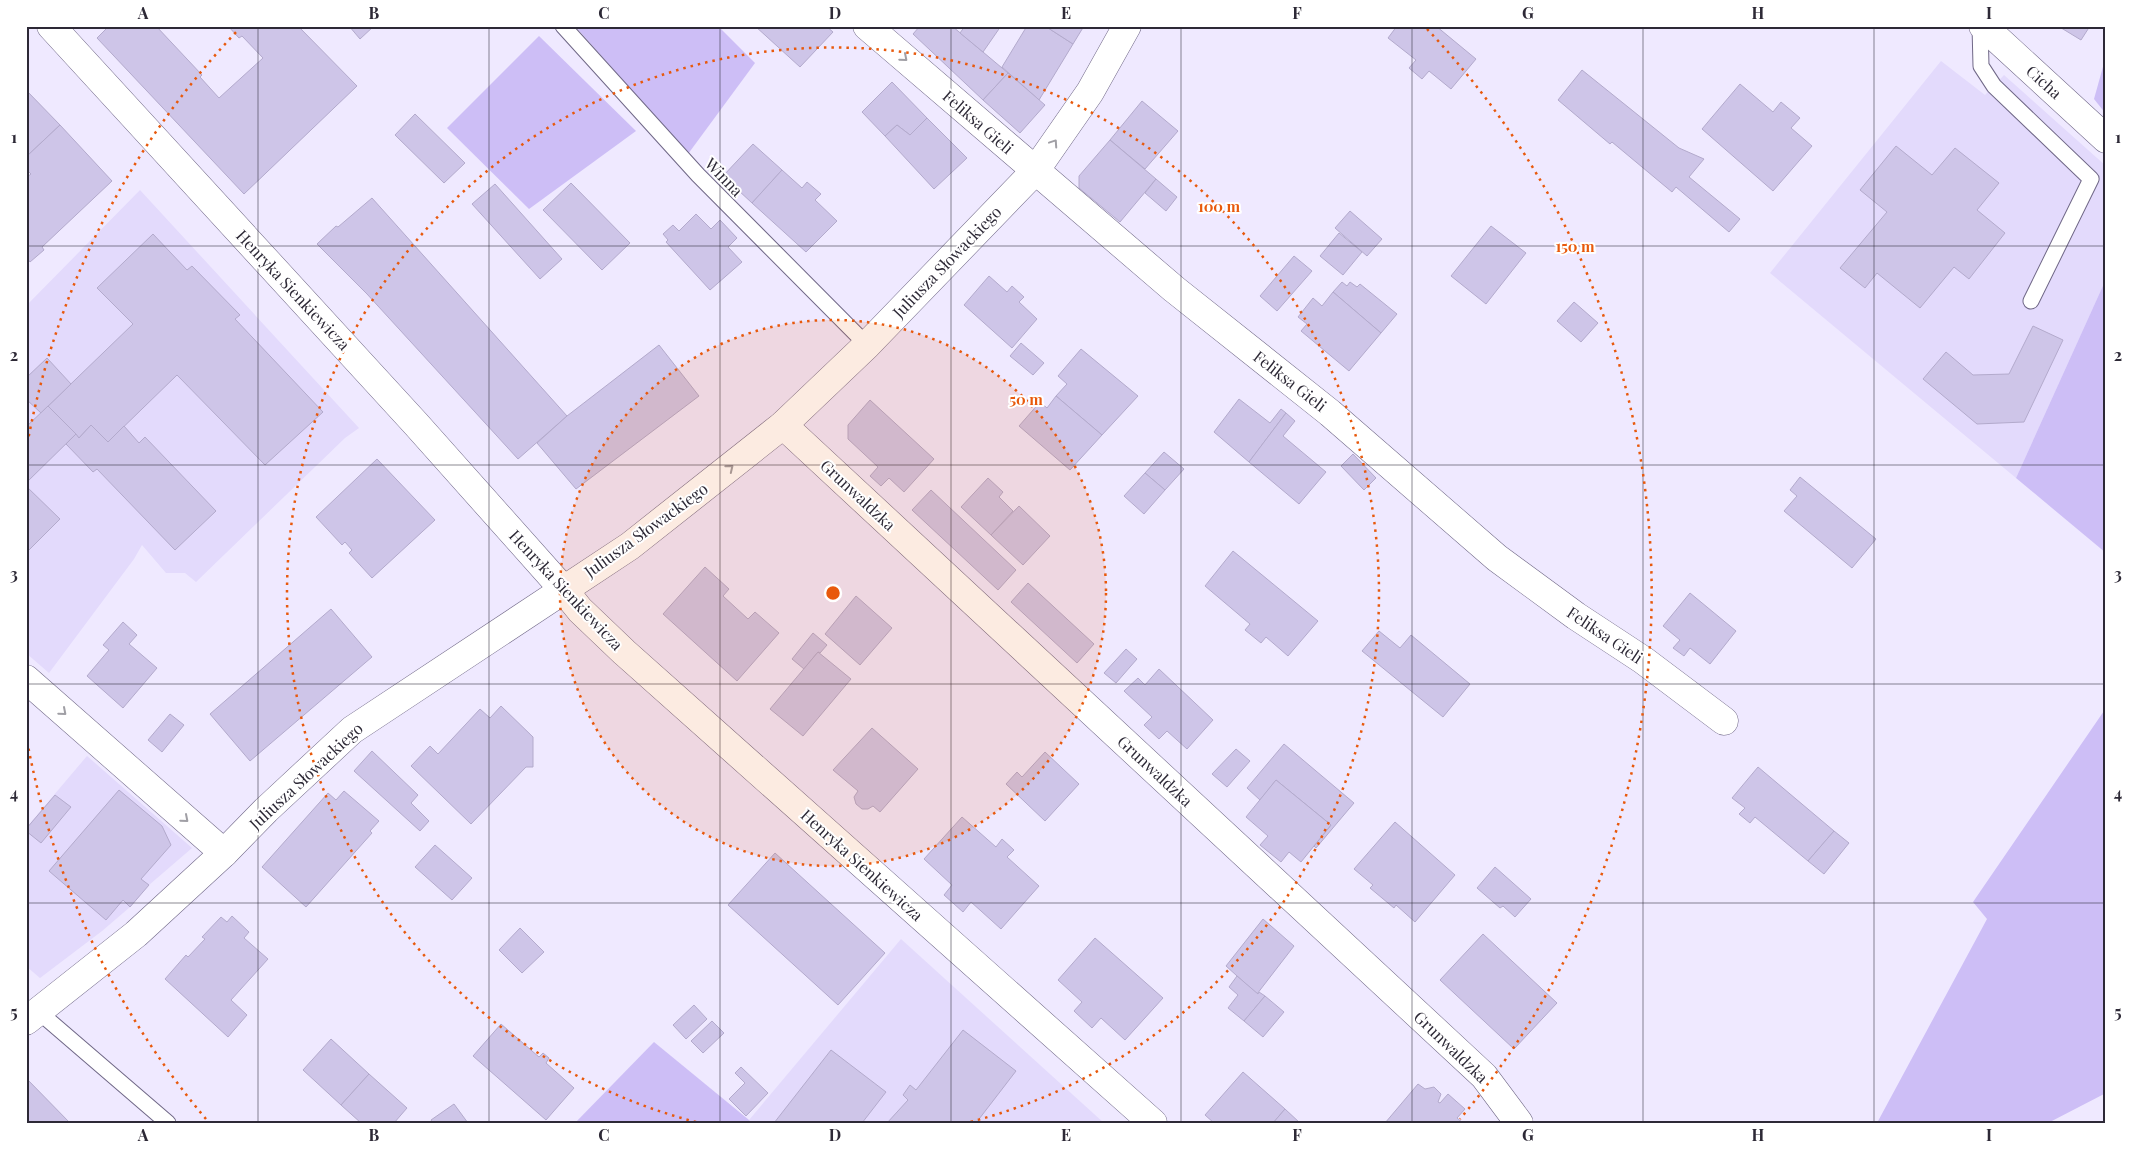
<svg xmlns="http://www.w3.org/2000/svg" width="2132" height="1149" font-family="'Playfair Display',serif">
<rect width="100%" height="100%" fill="#efe9ff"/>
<g fill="#e3dafc">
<polygon points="1941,61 1985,95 2004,75 2106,166 2106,279 2016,478 1770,273"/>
<polygon points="140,190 359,428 345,438 196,582 185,573 166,573 142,545 134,559 49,673 26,653 26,306"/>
<polygon points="87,756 192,848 149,885 130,907 102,931 40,978 26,966 26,828"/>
<polygon points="901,939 1104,1123 752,1123 749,1120"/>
</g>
<g fill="#cdbef6">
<polygon points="575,26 718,26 755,63 688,154"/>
<polygon points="539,36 636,131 529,209 447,128"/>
<polygon points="2106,56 2106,114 2094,99"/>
<polygon points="2106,279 2106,553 2016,478"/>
<polygon points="2106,708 2106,1093 2048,1123 1877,1123 1987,919 1973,902"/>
<polygon points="654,1042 749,1120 752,1123 575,1123"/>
</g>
<g fill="#cec5e8" stroke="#b3aacc">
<polygon points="109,26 156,26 202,75 200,77 219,98 263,58 242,36 239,38 228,26 298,26 357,86 244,194 97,38"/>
<polygon points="349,26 374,26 360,39"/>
<polygon points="755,26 826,26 833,32 800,67"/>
<polygon points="920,26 952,26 1008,73 983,100 913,34"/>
<polygon points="965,26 1001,26 983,52 960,33"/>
<polygon points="1027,26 1045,26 1073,44 1039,100 1002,67"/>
<polygon points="1045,26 1084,26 1073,44"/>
<polygon points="1397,26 1436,26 1476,59 1451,89 1429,71 1422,79 1409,68 1416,60 1388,38"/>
<polygon points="2058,26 2090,26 2081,40"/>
<polygon points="1582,70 1679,148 1704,159 1689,177 1740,219 1729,232 1676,187 1672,192 1612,142 1610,144 1558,100"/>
<polygon points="1008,73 1045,105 1020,133 983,100"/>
<polygon points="892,82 927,118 910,135 897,125 885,136 862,112"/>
<polygon points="1740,84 1773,112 1781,102 1800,118 1791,128 1812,146 1773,191 1702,129"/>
<polygon points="26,90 60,125 26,157"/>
<polygon points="1142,101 1178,131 1145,169 1110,140"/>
<polygon points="415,114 465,163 444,183 395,135"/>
<polygon points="927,118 967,158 934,189 885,136 897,125 910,135"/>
<polygon points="60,125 112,181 42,247 44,250 30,262 26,257 26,178 31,174 26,169 26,157"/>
<polygon points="1110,140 1156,179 1120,222 1079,188 1079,176"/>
<polygon points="753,144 782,170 752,203 723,176"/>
<polygon points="1896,146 1932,175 1955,148 1999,183 1977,210 2005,233 1969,279 1954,267 1920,308 1877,273 1865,288 1840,268 1887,212 1860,190"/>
<polygon points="782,170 802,188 807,182 821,194 815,200 837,221 806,252 752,203"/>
<polygon points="1156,179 1177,197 1166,211 1145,193"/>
<polygon points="571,183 630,243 602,270 543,210"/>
<polygon points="495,184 562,259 540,279 472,204"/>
<polygon points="372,198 567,416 518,459 367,294 317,244 336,226 338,227"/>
<polygon points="1350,211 1382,239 1367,256 1335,228"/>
<polygon points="696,214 711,229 720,220 737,238 728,247 742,262 710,290 666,242 668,240 663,234 673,225 679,231"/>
<polygon points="1491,226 1526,253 1486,304 1451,276"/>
<polygon points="1339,233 1362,252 1343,275 1320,256"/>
<polygon points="153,234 187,270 192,266 240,315 235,319 323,412 265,465 177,375 108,442 91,425 79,438 48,406 133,324 97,288"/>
<polygon points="1294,256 1312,271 1277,311 1260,296"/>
<polygon points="989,276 1007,292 1012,286 1024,297 1019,302 1037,319 1012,348 964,305"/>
<polygon points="1342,282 1347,286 1350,282 1357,287 1360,284 1397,314 1381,333 1333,292"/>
<polygon points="1333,292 1381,333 1349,371 1301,331 1307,324 1298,317 1313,298 1322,306"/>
<polygon points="1574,302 1598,323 1581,342 1557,321"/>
<polygon points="2033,326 2063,340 2024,422 1977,424 1923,379 1946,352 1973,375 2009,374"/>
<polygon points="1021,343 1044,363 1033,375 1010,356"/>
<polygon points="659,345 699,396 576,489 537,443 567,416"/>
<polygon points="1081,349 1138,396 1102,435 1056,396 1067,384 1058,376"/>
<polygon points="47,358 71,384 41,413 26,399 26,378"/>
<polygon points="1056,396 1102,435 1070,470 1019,426 1040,402 1047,408"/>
<polygon points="1239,399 1270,423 1281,409 1286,413 1249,462 1214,432"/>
<polygon points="870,400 934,459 904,492 889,478 881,486 870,476 878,467 848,439 848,425"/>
<polygon points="48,406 76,434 26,483 26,427"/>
<polygon points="1286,413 1295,421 1283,436 1326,472 1299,504 1249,462"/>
<polygon points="91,425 108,442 124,426 139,443 145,437 216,511 175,550 97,469 93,472 66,444 76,434 79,438"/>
<polygon points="1164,452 1184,469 1165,490 1145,473"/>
<polygon points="1353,454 1376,478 1364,490 1341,466"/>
<polygon points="377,459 435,520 372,578 349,553 352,550 345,542 342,545 316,517"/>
<polygon points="1145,473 1165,490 1144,514 1124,496"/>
<polygon points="1800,477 1876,539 1852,568 1784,511 1797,496 1790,490"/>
<polygon points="988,478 1003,492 999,497 1013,511 991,535 961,507"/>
<polygon points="26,486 60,519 26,553"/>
<polygon points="931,490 1016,570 998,590 912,510"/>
<polygon points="1019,506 1050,536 1023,565 991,535"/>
<polygon points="1233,551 1318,621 1288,656 1266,637 1261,643 1245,630 1250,624 1205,586"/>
<polygon points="705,567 729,589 723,596 748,619 755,612 779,633 737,681 663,614"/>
<polygon points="1028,583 1094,644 1077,663 1011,602"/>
<polygon points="1690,593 1736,631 1710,664 1690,648 1684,656 1673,648 1680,640 1663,626"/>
<polygon points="856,596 892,628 860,665 825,634"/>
<polygon points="331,609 372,657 250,761 210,714"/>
<polygon points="123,622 137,635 129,644 157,668 123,708 87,676 109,650 103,645"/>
<polygon points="1379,631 1400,648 1411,635 1470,684 1443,717 1362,651"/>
<polygon points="813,633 827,645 820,653 818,652 804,669 792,659"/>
<polygon points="1126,649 1137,659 1116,683 1104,673"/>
<polygon points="818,652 851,679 803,736 770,709"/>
<polygon points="1159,669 1213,720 1187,749 1167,731 1159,739 1144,725 1152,717 1124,691 1138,678 1145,685"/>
<polygon points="501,706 533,737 533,767 526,767 471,824 411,766 430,746 438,754 480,709 490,718"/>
<polygon points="170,714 184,725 162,752 148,740"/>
<polygon points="872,728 918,769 880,812 873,806 868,809 862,809 856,804 854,797 858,791 833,770"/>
<polygon points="1284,744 1354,803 1316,848 1314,846 1331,825 1276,780 1260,800 1247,788"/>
<polygon points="1236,749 1250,761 1227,787 1212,774"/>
<polygon points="372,751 418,795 411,803 429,821 420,831 354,771"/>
<polygon points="1045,752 1079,784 1045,821 1006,784 1017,772 1022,777"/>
<polygon points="1758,767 1834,831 1808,861 1755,817 1750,823 1739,814 1745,808 1732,798"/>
<polygon points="1276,780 1331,825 1301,862 1289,852 1281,862 1260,845 1268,836 1246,817"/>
<polygon points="119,790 162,826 171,845 141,879 149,885 130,907 123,900 106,920 49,871"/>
<polygon points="344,791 379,821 370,831 372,833 306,907 262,867 328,793 336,800"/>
<polygon points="55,795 71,807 41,843 26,831 26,829"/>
<polygon points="962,817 996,847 1002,839 1014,850 1007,857 1039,886 1001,929 971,902 963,912 944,895 952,885 924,859"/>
<polygon points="1395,822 1455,875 1415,922 1396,905 1394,908 1370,888 1373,885 1354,869"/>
<polygon points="1834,831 1849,843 1824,874 1808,861"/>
<polygon points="435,845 472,878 452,900 415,867"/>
<polygon points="775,853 885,953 838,1005 728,905"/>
<polygon points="1495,867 1531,899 1515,917 1503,906 1500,908 1477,888"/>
<polygon points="232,916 249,932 244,938 268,959 231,1000 247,1015 228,1037 165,979 186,955 188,957 205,939 202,937 221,917 227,922"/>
<polygon points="1263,919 1294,946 1257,994 1226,966"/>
<polygon points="520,928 544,952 522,973 499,950"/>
<polygon points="1483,934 1557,1003 1514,1049 1440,980"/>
<polygon points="1095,938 1163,998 1125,1040 1101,1018 1092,1028 1074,1011 1082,1002 1058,980"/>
<polygon points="1237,976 1258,994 1259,992 1265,996 1244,1021 1228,1008 1238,995 1229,987"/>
<polygon points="1265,996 1284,1012 1263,1037 1244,1021"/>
<polygon points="694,1005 707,1019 686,1039 673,1025"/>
<polygon points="712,1021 724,1033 703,1053 691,1041"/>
<polygon points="501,1024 539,1057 543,1053 549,1058 546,1063 574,1088 546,1120 473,1056"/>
<polygon points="963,1030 1016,1071 976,1123 887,1123 908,1100 903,1095 910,1085 916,1090"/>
<polygon points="331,1039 369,1074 341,1105 303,1070"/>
<polygon points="831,1050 886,1092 862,1123 774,1123"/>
<polygon points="741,1067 768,1093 746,1116 729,1099 745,1083 735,1073"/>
<polygon points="1243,1072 1285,1109 1273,1123 1214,1123 1205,1115"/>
<polygon points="369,1074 407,1108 394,1123 361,1123 341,1105"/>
<polygon points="26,1078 70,1123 26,1123"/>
<polygon points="1418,1084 1425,1089 1434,1087 1441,1094 1438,1102 1440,1103 1448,1094 1465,1109 1457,1118 1463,1123 1385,1123"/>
<polygon points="454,1104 468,1123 433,1123 431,1120"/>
<polygon points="1285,1109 1300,1123 1273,1123"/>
</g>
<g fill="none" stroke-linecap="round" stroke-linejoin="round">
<defs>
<g id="service">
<polyline points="563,26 698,175 867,345"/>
<polyline points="1980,26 1981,66 1994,86 2091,179 2031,301"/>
<polyline points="39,1012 168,1123"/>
</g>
<g id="minor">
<polyline points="867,26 1174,289 1330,413 1497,558 1576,616 1643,660 1724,721"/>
<polyline points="1983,26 2106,139"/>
<polyline points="783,425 1484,1076 1519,1123"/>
<polyline points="563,589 580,610 624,652 1153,1123"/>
<polyline points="26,679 224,853"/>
</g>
<g id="tertiary">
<polyline points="51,26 416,424 563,589"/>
<polyline points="26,1021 136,934 224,853 266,810 352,730 630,546 783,425 867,345 1035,171 1090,92 1127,26"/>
</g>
</defs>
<use href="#service" stroke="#706887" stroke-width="17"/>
<use href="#minor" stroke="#706887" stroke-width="29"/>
<use href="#tertiary" stroke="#706887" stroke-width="29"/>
<use href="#service" stroke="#fff" stroke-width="15"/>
<use href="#minor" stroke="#fff" stroke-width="28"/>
<use href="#tertiary" stroke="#fff" stroke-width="28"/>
</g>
<defs><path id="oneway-chevron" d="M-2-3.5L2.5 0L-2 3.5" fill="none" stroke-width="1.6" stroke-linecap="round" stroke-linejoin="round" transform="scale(1.25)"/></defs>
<g stroke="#a09fa5">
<use href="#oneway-chevron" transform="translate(904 58) rotate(41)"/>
<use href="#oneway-chevron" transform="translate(1054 143) rotate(-56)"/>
<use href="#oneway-chevron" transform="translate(730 468) rotate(-39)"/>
<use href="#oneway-chevron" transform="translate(63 712) rotate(41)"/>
<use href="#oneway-chevron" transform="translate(185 819) rotate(41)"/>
</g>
<path fill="none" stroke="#2d2936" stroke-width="1" stroke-opacity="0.55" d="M258,26V1123M489,26V1123M720,26V1123M951,26V1123M1181,26V1123M1412,26V1123M1643,26V1123M1874,26V1123M26,246H2106M26,465H2106M26,684H2106M26,903H2106"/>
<circle cx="833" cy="593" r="273" fill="#e8590c" fill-opacity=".12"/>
<g fill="none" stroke="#e8590c" stroke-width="2.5" stroke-dasharray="2.5 5">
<circle cx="833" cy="593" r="273"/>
<path d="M696 1122A546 546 0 1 1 970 1122"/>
<path d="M206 1119A819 819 0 0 1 26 735M26 451A819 819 0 0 1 239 29M1427 29A819 819 0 0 1 1460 1119"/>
</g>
<g text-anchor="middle" stroke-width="4" stroke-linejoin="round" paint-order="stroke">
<g font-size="16" fill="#2d2936" stroke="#fff">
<text transform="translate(2044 82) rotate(42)" y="6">Cicha</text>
<text transform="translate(978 122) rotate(41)" y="6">Feliksa Gieli</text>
<text transform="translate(724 177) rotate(46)" y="6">Winna</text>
<text transform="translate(947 262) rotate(-46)" y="6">Juliusza Słowackiego</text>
<text transform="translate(293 290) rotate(47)" y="6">Henryka Sienkiewicza</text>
<text transform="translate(1290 381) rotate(38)" y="6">Feliksa Gieli</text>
<text transform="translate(858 495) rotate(43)" y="6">Grunwaldzka</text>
<text transform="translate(646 530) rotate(-36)" y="6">Juliusza Słowackiego</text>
<text transform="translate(566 590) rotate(47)" y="6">Henryka Sienkiewicza</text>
<text transform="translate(1605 635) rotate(34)" y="6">Feliksa Gieli</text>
<text transform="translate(1155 771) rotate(43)" y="6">Grunwaldzka</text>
<text transform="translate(306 776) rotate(-43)" y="6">Juliusza Słowackiego</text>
<text transform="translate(862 865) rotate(42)" y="6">Henryka Sienkiewicza</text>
<text transform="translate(1451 1047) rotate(44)" y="6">Grunwaldzka</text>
</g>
</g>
<circle cx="833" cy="593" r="8" fill="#e8590c" stroke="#fff" stroke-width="2.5"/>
<g font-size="15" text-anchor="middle" font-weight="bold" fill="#e8590c" stroke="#fff" stroke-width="4" stroke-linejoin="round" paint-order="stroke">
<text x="1219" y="212">100 m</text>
<text x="1575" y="252">150 m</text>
<text x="1026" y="405">50 m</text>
</g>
<rect width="2132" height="1149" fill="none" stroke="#ffffff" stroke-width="55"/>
<rect x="28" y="28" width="2076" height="1094" fill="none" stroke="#2d2936" stroke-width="2"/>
<g font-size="16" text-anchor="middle" font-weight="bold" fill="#2d2936">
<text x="143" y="19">A</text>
<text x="374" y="19">B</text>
<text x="604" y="19">C</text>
<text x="835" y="19">D</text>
<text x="1066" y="19">E</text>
<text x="1297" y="19">F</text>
<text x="1528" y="19">G</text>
<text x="1758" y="19">H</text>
<text x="1989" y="19">I</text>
<text x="14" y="143">1</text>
<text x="2118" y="143">1</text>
<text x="14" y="361">2</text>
<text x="2118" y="361">2</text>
<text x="14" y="580">3</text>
<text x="2118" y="580">3</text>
<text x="14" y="799">4</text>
<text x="2118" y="799">4</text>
<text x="14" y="1018">5</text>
<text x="2118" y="1018">5</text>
<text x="143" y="1141">A</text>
<text x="374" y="1141">B</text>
<text x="604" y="1141">C</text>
<text x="835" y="1141">D</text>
<text x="1066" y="1141">E</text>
<text x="1297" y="1141">F</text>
<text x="1528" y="1141">G</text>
<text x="1758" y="1141">H</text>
<text x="1989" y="1141">I</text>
</g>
</svg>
